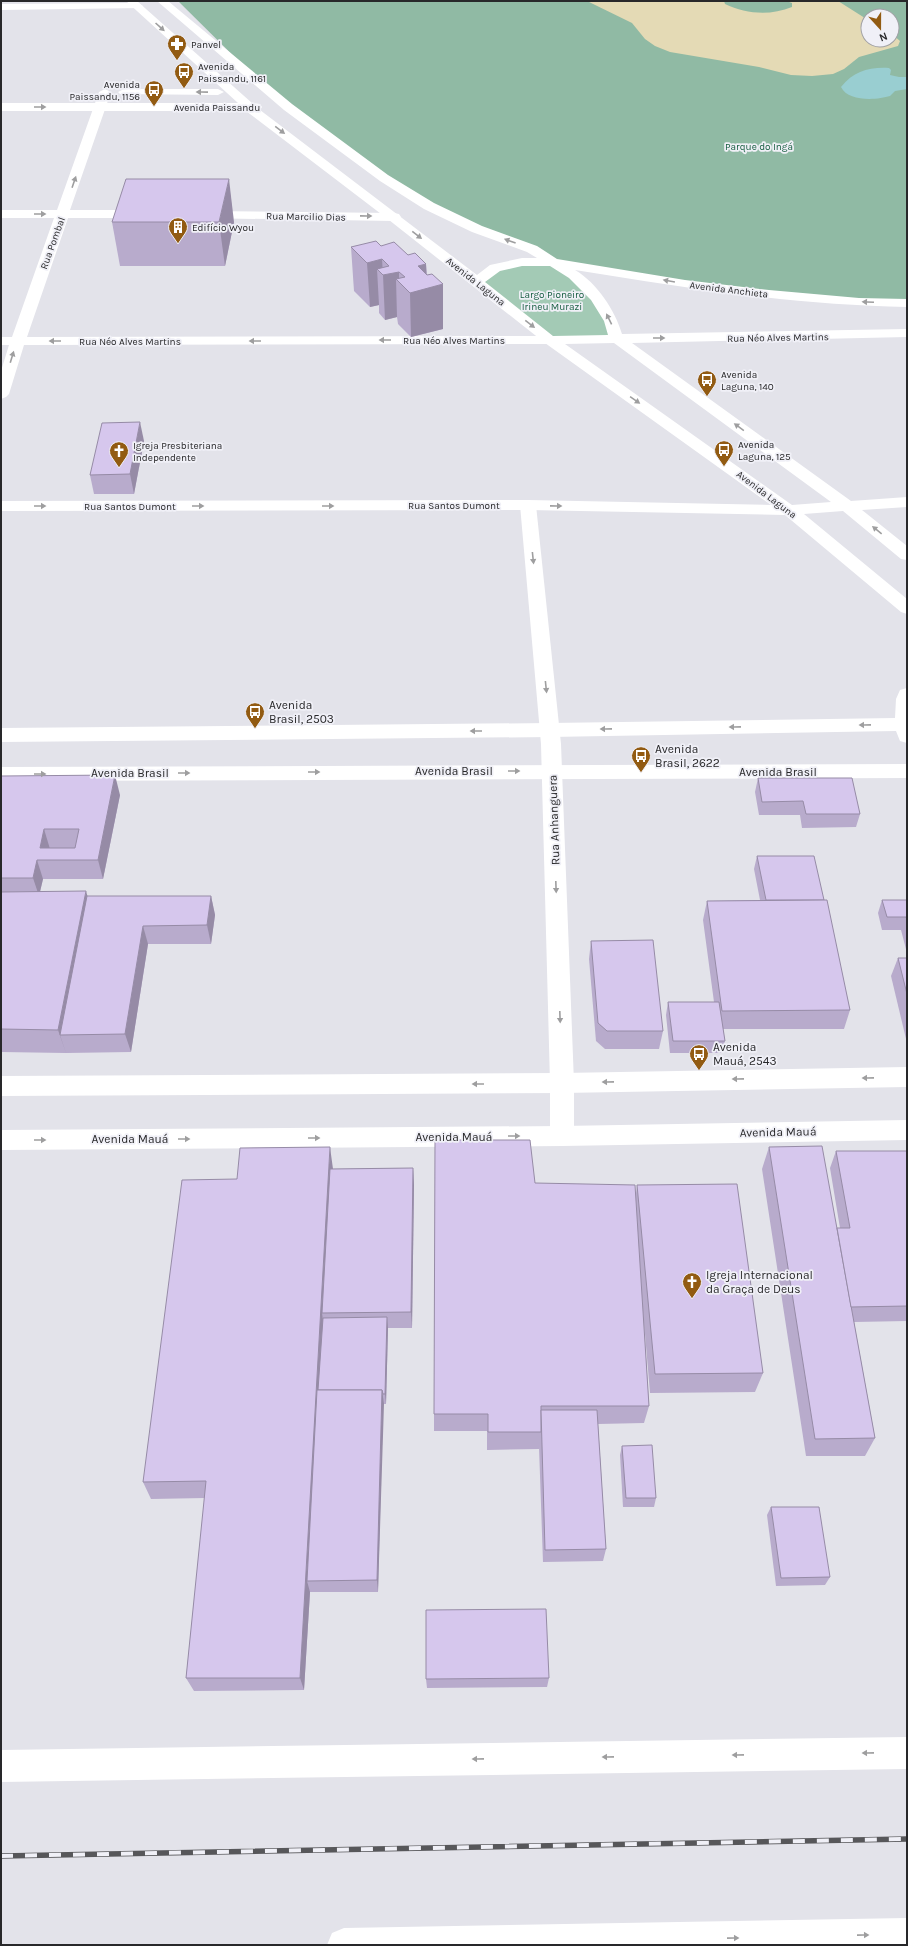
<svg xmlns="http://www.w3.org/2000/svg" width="908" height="1946" font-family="Karla,sans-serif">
<rect width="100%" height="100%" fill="#e3e3ea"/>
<polygon fill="#a3cab5" points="553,262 597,298 616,338 550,340 477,282 495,268"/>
<path fill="#90baa4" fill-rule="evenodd" d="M178,1H907V303L769,294L553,262L429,206L269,91ZM868,16H892V40H868Z"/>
<path fill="#e4dab5" d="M587,1H724L725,4C746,14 770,16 792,7V3L786,1H838L868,20V40H892V34L900,41L898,46L859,57L844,69L833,74L812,76L791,75L759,67L670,52L655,46L645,39L632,23Z"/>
<path fill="#99ced1" d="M889,68L891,70L890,75L899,77H907V89L895,91L890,96C877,100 848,102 841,87C854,71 869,67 889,68Z"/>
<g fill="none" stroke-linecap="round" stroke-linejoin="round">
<g fill="#fff" fill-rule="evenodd">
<polygon points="138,3 143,6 142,8 1,10 1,4"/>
<polygon points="105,89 111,92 70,210 144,210 149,211 151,214 149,217 144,218 68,218 27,337 550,336 555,337 557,340 555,343 550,344 24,345 9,394 6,397 1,399 1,371 9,345 1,345 1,337 12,337 54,218 1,218 1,210 57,210 99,92"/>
<polygon points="204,211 394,213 399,214 401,217 399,220 394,221 199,218 197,215 199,212"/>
<polygon points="528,500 534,502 536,505 561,744 574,1083 574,1136 570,1143 562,1146 554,1143 550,1136 550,1083 541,744 520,505 522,502"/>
</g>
<g fill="#fff" fill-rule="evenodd">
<path d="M126,1H137L252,103L260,104L262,107L260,110L477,275L490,265L522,258H537L527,252L472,232L424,209L380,181L284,110L157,1H168L292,104L388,175L434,203L482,226L537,246L557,259L685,280L769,290L859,298L907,299V307C795,305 685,288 575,270C597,283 615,310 622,334L907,329V337L632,343L851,501L907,497V507L862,510L907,546V560L901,559L843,511L804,514L907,599V614L901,612L785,515L528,510L1,511V501L528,500L771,505L545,343L389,220L246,111H1V103H238ZM522,266H550L569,278L591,300L604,321L608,335L553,336L485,282L500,271ZM614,343L831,502L792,505L565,344Z"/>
<polygon points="124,89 218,89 224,92 218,95 120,94 118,92"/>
<polygon points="907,688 907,743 900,741 896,731 550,737 1,742 1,728 550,723 895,718 896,699 900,690"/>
<polygon points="907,764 907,778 1,781 1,767"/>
<polygon points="907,1067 907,1087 562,1093 1,1096 1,1076 562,1073"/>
<polygon points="907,1120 907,1140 562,1146 1,1150 1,1130 562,1126"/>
<polygon points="907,1737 907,1769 1,1782 1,1750"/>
<polygon points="907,1918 907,1945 327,1945 332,1933 344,1928"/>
</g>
<defs>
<polyline id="rail" points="1,1856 907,1839"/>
</defs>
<use href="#rail" stroke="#57575a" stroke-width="5.5"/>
<use href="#rail" stroke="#f0f0f7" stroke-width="4" stroke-dasharray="12" stroke-linecap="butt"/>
</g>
<g fill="#b8abcc">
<polygon points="112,222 234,222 225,266 120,266"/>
<polygon points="381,246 408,255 426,264 427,275 443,329 411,337 398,324 397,317 385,320 379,313 379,305 370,307 354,291 351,247"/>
<polygon points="144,441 134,494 94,494 90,475"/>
<polygon points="1,776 120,795 103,879 43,879 40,891 87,896 211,896 215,915 211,944 148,944 131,1052 66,1053 1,1052"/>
<polygon points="758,778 860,814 856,827 802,828 800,815 759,815 755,792"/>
<polygon points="757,856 824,900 850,1010 844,1029 723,1029 725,1041 721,1053 670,1053 666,1015 668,1002 714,1002 703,920 707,901 760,900 754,869"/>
<polygon points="882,900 907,900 907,953 901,930 882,930 878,913"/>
<polygon points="591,941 663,1031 659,1049 605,1049 596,1041 589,959"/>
<polygon points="898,958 907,958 907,1043 891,976"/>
<polygon points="769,1147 837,1228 840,1228 830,1168 836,1151 907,1151 907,1321 854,1322 875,1438 865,1456 806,1456 762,1169"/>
<polygon points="413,1168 414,1185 412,1328 388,1328 386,1404 383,1404 378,1592 310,1592 304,1690 194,1691 186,1678 205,1498 151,1499 143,1482 237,1179 333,1169"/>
<polygon points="637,1185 763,1373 755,1392 650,1393 644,1322 649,1406 644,1423 598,1424 606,1549 603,1561 543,1562 539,1447 539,1449 487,1450 487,1431 434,1431 434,1414 636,1193"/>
<polygon points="622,1446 656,1498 654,1507 623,1507 620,1455"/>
<polygon points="771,1507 830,1577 825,1585 776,1586 767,1515"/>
<polygon points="549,1678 547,1687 427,1688 426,1679"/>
</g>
<g fill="#968ba6">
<polygon points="229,179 234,222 225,266 219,222"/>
<polygon points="382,259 383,275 377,269 379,305 370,307 367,263"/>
<polygon points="426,264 427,288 443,284 443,329 411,337 410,293 418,266"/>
<polygon points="399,272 399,282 396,279 397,317 385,320 383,275"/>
<polygon points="140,422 144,441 134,494 130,474"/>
<polygon points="115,775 120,795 103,879 98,860"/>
<polygon points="44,829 50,849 40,848"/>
<polygon points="37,860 43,879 39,896 33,878"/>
<polygon points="86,891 93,915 60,1035 66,1053 58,1030"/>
<polygon points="211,896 215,915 211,944 207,925"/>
<polygon points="143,926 148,944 131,1052 125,1034"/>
<polygon points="330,1147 333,1169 322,1313 324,1328 307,1581 310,1592 304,1690 300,1678"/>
<polygon points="413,1168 414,1185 412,1328 411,1312"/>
<polygon points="387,1317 388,1328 386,1404 385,1394"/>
<polygon points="382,1390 384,1404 378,1592 377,1580"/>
</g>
<g fill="#d6c7ed" stroke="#968ba6" fill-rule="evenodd">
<polygon points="126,179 229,179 219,222 112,222"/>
<polygon points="376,241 381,246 394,242 408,255 415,253 426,264 418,266 427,275 432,274 443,284 410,293 396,279 405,277 399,272 383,275 377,269 389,266 382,259 367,263 351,247"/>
<polygon points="140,422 130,474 90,475 102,423"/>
<path d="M115,775L98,860H37L33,878H1V776ZM44,829H79L75,848H40Z"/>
<polygon points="758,778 852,778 860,814 806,814 803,801 762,802"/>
<polygon points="757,856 814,856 824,900 766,900"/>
<polygon points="86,891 58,1030 1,1029 1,892"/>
<polygon points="87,896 211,896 207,925 143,926 125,1034 60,1035"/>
<polygon points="827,900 850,1010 722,1011 707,901"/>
<polygon points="882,900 907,900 907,920 906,917 887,917"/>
<polygon points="653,940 663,1031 607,1031 598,1023 591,941"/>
<polygon points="898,958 907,958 907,994"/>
<polygon points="668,1002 719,1002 725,1041 673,1041"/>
<polygon points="435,1140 530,1140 535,1183 635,1185 649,1406 541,1406 541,1432 488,1432 488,1414 434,1414"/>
<polygon points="822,1146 875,1438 815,1439 769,1147"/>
<polygon points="330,1147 300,1678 186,1678 206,1481 143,1482 182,1180 237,1179 240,1148"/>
<polygon points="836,1151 907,1151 907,1306 851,1307 837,1228 850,1228"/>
<polygon points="413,1168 411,1312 322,1313 330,1169"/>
<polygon points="737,1184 763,1373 655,1374 637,1185"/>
<polygon points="387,1317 385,1394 383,1394 382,1390 318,1390 323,1318"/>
<polygon points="317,1390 382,1390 377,1580 307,1581"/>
<polygon points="541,1410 597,1410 606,1549 545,1550"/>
<polygon points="652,1445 656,1498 626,1498 622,1446"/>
<polygon points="771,1507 819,1507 830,1577 781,1578"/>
<polygon points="546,1609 549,1678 426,1679 426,1610"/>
</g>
<defs><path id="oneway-solid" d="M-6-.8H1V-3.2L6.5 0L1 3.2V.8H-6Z"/></defs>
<g fill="#9e9e9f">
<use href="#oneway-solid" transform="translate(160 27) rotate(42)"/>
<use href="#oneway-solid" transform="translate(202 92) rotate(-179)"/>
<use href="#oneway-solid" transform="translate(40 107)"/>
<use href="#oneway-solid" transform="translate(280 130) rotate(37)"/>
<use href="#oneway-solid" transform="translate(74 182) rotate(-71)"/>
<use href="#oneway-solid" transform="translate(40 214)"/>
<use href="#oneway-solid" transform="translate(366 216) rotate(1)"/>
<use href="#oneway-solid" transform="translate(417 235) rotate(38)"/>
<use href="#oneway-solid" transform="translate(510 241) rotate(-160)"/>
<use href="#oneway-solid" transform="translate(669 281) rotate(-170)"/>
<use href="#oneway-solid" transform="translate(868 302) rotate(-178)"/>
<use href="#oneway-solid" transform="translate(609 319) rotate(-116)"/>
<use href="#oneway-solid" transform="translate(530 324) rotate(38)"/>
<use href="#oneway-solid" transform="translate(659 338)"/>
<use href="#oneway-solid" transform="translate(385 340) rotate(180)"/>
<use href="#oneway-solid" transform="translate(55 341) rotate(180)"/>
<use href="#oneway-solid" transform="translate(255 341) rotate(180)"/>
<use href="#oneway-solid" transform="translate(12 357) rotate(-73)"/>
<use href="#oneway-solid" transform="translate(635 400) rotate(35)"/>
<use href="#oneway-solid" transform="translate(739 427) rotate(-144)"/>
<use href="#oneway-solid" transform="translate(40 506)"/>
<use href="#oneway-solid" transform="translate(198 506)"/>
<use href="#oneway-solid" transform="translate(328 506)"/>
<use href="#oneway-solid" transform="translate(556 506) rotate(1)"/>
<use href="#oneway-solid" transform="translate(877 530) rotate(-141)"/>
<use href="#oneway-solid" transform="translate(533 558) rotate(84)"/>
<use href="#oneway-solid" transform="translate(546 687) rotate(84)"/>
<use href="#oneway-solid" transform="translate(865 725) rotate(179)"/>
<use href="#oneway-solid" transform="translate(735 727) rotate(179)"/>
<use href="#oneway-solid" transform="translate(606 729) rotate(179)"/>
<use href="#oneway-solid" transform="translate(476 731) rotate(180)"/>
<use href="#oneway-solid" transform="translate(514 771)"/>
<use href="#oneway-solid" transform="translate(314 772)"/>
<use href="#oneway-solid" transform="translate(184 773)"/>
<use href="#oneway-solid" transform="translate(40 774)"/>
<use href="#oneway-solid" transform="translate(556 887) rotate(88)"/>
<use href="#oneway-solid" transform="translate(560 1017) rotate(88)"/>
<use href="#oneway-solid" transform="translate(868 1078) rotate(179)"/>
<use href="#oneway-solid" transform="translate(738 1079) rotate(179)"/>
<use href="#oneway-solid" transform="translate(608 1082) rotate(179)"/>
<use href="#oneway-solid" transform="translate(478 1084) rotate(180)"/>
<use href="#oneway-solid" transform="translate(514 1136)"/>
<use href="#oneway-solid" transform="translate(314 1138)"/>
<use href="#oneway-solid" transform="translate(184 1139)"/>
<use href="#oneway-solid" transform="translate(40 1140)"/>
<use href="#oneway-solid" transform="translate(868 1753) rotate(179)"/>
<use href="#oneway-solid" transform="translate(738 1755) rotate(179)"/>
<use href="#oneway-solid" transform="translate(608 1757) rotate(179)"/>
<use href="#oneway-solid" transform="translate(478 1759) rotate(179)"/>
<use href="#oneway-solid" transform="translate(863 1935) rotate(-1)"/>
<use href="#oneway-solid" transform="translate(733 1938) rotate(-1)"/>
</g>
<defs>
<symbol id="pharmacy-pin" viewBox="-11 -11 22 30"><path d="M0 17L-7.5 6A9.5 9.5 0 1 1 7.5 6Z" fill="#925b12" stroke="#f0f0f7"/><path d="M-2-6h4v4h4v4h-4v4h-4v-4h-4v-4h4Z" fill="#fff"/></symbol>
<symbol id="bus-pin" viewBox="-11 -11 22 30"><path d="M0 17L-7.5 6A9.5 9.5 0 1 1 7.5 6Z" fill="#925b12" stroke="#f0f0f7"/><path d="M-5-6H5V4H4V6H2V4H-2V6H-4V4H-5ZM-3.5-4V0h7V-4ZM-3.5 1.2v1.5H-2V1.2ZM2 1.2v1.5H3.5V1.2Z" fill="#fff"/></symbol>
<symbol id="building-pin" viewBox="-11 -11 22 30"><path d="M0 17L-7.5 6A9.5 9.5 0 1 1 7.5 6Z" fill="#925b12" stroke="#f0f0f7"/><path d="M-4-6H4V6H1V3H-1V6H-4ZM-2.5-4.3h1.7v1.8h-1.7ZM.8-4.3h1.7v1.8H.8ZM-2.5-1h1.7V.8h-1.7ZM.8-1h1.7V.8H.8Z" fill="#fff"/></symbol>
<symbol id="church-pin" viewBox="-11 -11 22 30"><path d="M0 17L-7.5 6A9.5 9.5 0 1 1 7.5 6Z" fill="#925b12" stroke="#f0f0f7"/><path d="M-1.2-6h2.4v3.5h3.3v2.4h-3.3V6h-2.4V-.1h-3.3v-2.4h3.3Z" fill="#fff"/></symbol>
</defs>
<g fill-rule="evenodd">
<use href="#pharmacy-pin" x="166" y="33" width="22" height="30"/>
<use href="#bus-pin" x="173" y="61" width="22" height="30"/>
<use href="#bus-pin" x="143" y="79" width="22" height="30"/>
<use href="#building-pin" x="167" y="216" width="22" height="30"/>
<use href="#bus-pin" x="696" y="369" width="22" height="30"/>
<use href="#bus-pin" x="713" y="439" width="22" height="30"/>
<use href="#church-pin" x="108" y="440" width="22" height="30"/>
<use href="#bus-pin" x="244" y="701" width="22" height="30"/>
<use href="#bus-pin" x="630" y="745" width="22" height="30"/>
<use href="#bus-pin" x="688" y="1043" width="22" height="30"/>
<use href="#church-pin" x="681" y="1271" width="22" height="30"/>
</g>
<g text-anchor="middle" stroke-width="3.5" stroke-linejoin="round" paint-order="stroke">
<g font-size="10" fill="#28282a" stroke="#f0f0f7" text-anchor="start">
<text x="191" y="48">Panvel</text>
<text x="198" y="70">Avenida<tspan x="198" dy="12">Paissandu, 1161</tspan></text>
<text x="140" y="88" text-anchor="end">Avenida<tspan x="140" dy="12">Paissandu, 1156</tspan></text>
<text x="192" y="231">Edifício Wyou</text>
<text x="721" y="378">Avenida<tspan x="721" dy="12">Laguna, 140</tspan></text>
<text x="738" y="448">Avenida<tspan x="738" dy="12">Laguna, 125</tspan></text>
<text x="133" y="449">Igreja Presbiteriana<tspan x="133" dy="12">Independente</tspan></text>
</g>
<g font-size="10" fill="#28282a" stroke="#f0f0f7">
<text x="217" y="111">Avenida Paissandu</text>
<text transform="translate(306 216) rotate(1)" y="4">Rua Marcilio Dias</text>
<text transform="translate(52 243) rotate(-70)" y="4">Rua Pombal</text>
<text transform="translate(476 281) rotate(38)" y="4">Avenida Laguna</text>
<text transform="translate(729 289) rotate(7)" y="4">Avenida Anchieta</text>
<text transform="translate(778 337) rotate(-1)" y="4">Rua Néo Alves Martins</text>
<text x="454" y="344">Rua Néo Alves Martins</text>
<text x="130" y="345">Rua Néo Alves Martins</text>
<text transform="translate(767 494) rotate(37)" y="4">Avenida Laguna</text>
<text x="454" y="509">Rua Santos Dumont</text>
<text x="130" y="510">Rua Santos Dumont</text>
</g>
<g font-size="10" fill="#165d40" stroke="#f0f0f7">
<text x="759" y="150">Parque do Ingá</text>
<text x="552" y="298">Largo Pioneiro<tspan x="552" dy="12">Irineu Murazi</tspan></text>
</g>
<g font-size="12" fill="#28282a" stroke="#f0f0f7" text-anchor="start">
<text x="269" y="709">Avenida<tspan x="269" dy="14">Brasil, 2503</tspan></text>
<text x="655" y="753">Avenida<tspan x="655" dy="14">Brasil, 2622</tspan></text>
<text x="713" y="1051">Avenida<tspan x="713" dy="14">Mauá, 2543</tspan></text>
<text x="706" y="1279">Igreja Internacional<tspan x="706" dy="14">da Graça de Deus</tspan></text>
</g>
<g font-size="12" fill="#28282a" stroke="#f0f0f7">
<text x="454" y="775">Avenida Brasil</text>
<text x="778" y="776">Avenida Brasil</text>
<text x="130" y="777">Avenida Brasil</text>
<text transform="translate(554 820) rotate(-92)" y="4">Rua Anhanguera</text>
<text transform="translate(778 1132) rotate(-1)" y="4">Avenida Mauá</text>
<text x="454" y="1141">Avenida Mauá</text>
<text x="130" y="1143">Avenida Mauá</text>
</g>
</g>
<rect width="908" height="1946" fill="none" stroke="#28282a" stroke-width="4"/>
<g transform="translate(880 28) rotate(159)"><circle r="19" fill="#f0f0f7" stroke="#a0a0a5"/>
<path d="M0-3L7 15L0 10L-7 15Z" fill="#925b12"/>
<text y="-6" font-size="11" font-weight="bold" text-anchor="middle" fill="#28282a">N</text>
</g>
</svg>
